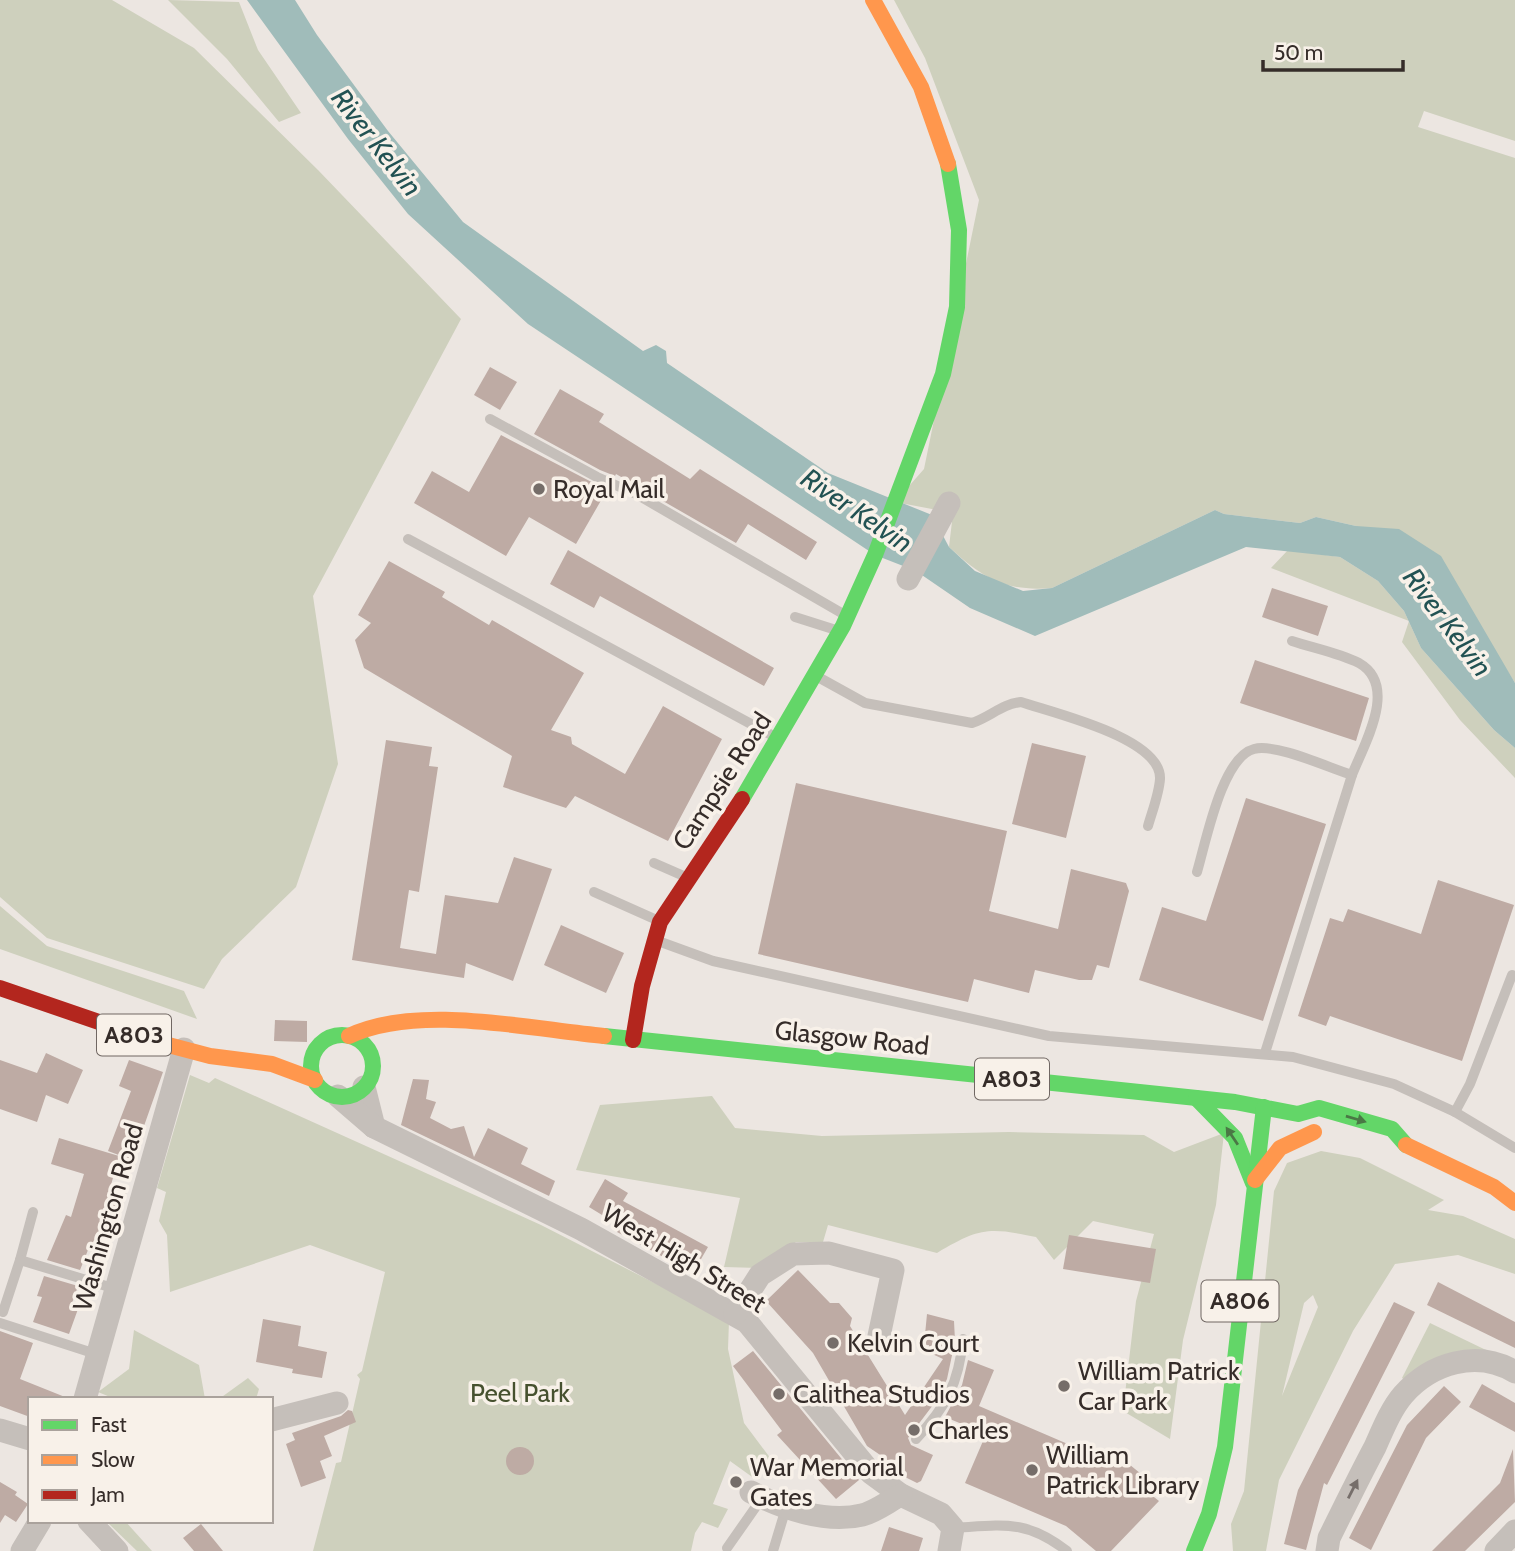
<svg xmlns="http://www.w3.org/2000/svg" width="1515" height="1551" font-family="Cabin,sans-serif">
<rect width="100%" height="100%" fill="#ece6e1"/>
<g fill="#ced0bd" fill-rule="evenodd">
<polygon points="0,0 112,0 194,48 318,170 461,319 313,596 338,764 296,887 222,959 204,989 47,938 0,897"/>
<polygon points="168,0 239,2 258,50 301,113 279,122 227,59"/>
<path d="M894,0H1515V141L1424,111L1418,127L1515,158V683L1479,626L1356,526L1316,517L1300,523L1224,514L1215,510L1052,588C1005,592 983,578 949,547L953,513L895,502L924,469L979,200L925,58Z"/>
<polygon points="1288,550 1340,557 1378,581 1404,611 1421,648 1494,730 1515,748 1515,778 1460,720 1402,642 1409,621 1271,568"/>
<polygon points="0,906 47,946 184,991 197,1019 0,949"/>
<polygon points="190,1075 209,1083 215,1078 541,1225 729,1321 728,1349 744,1423 774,1463 755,1479 730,1461 713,1504 728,1509 718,1528 702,1522 695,1533 691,1551 313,1551 336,1463 341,1462 360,1379 357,1375 362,1371 385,1272 310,1245 170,1292 167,1235 159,1221 166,1192 157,1188"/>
<path d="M712,1096L735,1128L822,1136L1009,1132L1144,1135L1174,1152L1224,1133L1216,1205L1183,1340L1170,1439L1123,1411L1136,1301L1154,1234L1093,1221L1054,1260L1036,1237C988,1227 979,1228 937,1253L828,1225L823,1242H796L759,1268L724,1267L740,1198L576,1170L600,1105Z"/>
<path d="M1321,1151L1360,1158L1444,1200L1428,1210L1463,1216L1515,1239V1274L1458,1255L1395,1264L1353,1331L1279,1480L1266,1551H1233L1231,1524L1244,1491L1274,1191L1287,1163ZM1313,1295L1318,1307L1282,1396L1304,1303Z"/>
<polygon points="1430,1323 1488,1351 1405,1380 1402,1378"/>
<polygon points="134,1330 199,1365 205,1399 115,1399 98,1392 129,1369"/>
<polygon points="248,1378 259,1389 256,1399 219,1399"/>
<polygon points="106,1521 125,1521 152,1551 137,1551"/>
</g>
<polygon fill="#a0bcba" points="247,0 295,0 317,35 388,131 463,222 643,351 656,345 666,351 667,363 828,473 932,515 949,547 975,571 1023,591 1052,588 1215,510 1224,514 1274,520 1300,523 1316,517 1356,526 1399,529 1441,556 1515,683 1515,748 1494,730 1421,648 1404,611 1378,581 1340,557 1246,547 1035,636 970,608 916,571 875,555 528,324 408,214 348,139"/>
<g fill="#beaba4">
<polygon points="490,367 517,382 500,410 474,395"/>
<polygon points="560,389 604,414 599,422 690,479 700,469 817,542 806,560 748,524 736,543 616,474 615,476 600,470 534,434"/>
<polygon points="501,435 607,490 576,544 529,517 506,556 414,503 432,471 469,492"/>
<polygon points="568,550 774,668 764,686 600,596 594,608 550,584"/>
<polygon points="389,561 445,592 442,597 489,625 492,620 584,673 551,730 571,737 572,744 625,774 663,706 722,739 668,841 575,796 566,808 503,787 512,756 364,668 355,640 371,623 358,615"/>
<polygon points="1272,588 1328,606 1318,636 1262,617"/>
<polygon points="1255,660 1369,698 1356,741 1240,703"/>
<polygon points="386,740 432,747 429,766 438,767 419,892 409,890 400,948 436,954 445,895 498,903 514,857 552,869 513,981 466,963 464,978 352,960"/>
<polygon points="1032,743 1086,756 1066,838 1012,824"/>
<polygon points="796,783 1007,831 989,911 1058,929 1071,869 1126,883 1129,891 1109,968 1097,965 1092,980 1079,980 1035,970 1029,993 974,979 968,1002 758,954"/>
<polygon points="1246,798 1326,824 1263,1021 1139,980 1162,907 1206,921"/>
<polygon points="1438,880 1514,905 1462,1061 1330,1016 1326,1026 1298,1016 1330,918 1343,922 1348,909 1421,934"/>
<polygon points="561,925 624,953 606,993 544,965"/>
<polygon points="275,1020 307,1021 307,1042 274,1041"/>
<polygon points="46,1053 83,1070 68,1104 46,1095 37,1122 0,1109 0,1060 37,1073"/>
<polygon points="129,1060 163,1072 132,1160 108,1151 131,1091 119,1086"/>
<polygon points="413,1079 429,1080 426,1099 436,1102 430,1118 451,1129 464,1126 474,1157 488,1128 528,1148 521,1164 555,1181 549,1196 401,1125"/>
<polygon points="59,1138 119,1156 111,1185 127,1191 116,1224 105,1220 93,1252 88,1250 80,1270 47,1260 66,1215 71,1217 84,1174 51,1164"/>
<polygon points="605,1179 628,1193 623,1201 708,1247 693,1273 617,1232 620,1226 589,1207"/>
<polygon points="1069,1235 1156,1249 1150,1283 1063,1269"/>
<polygon points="798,1270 830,1303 839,1303 852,1318 850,1326 905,1415 943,1359 928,1352 929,1345 924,1345 927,1314 954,1321 955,1341 947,1379 936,1401 908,1438 911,1445 933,1455 921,1481 917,1483 899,1474 903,1466 899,1459 889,1461 867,1446 813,1353 766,1301"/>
<polygon points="44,1276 78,1286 71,1306 78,1309 69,1334 33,1322 42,1297 37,1296"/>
<polygon points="1438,1282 1515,1322 1515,1348 1427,1305"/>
<polygon points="1394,1302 1415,1312 1327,1485 1324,1483 1306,1550 1284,1544 1298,1490"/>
<polygon points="263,1319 301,1326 298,1346 327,1352 322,1378 292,1373 293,1369 256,1362"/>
<polygon points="0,1331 33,1343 20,1379 70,1399 30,1399 30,1417 0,1406"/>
<polygon points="753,1351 859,1480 836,1499 777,1435 782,1431 733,1366"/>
<polygon points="968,1360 994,1370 979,1406 1119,1466 1124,1460 1146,1478 1140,1486 1159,1501 1111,1551 1096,1551 1066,1526 965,1483 986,1434 945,1417 962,1385"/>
<polygon points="1482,1384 1515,1403 1515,1432 1469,1407"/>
<polygon points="1444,1386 1461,1402 1426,1438 1371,1550 1349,1538 1407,1425"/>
<polygon points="348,1410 352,1411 356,1422 324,1436 332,1456 320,1461 326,1478 301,1487 286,1444 295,1440 292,1433 341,1416"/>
<circle cx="520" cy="1461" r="14"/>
<polygon points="1513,1449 1515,1502 1465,1551 1432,1551 1500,1483"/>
<polygon points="0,1482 17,1492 15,1495 28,1504 16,1522 5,1515 0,1523"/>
<polygon points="201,1524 223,1551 194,1551 183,1538"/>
<polygon points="889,1527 923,1538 919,1551 881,1551"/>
</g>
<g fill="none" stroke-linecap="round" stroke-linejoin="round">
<g stroke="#c5bfba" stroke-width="10">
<polyline points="490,419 597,477 636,494 845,615"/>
<polyline points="408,539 777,738"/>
<polyline points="795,617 836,630"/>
<path d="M1292,641C1313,648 1339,653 1359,663C1399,686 1364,744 1352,775"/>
<path d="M818,677L865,703L972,723C990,717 1002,704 1021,702C1053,713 1162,738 1160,779C1159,794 1152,812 1148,826"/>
<polyline points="654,863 686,877"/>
<path d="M1197,872C1206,842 1222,757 1254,749C1276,743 1329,768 1352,775L1265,1053"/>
<polyline points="594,892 659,921"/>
<polyline points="658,941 713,961 1049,1036 1293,1057 1394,1084 1455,1112 1470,1084 1512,975"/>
<polyline points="1455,1112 1515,1148"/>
<polyline points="33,1212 20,1260 116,1289"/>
<polyline points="3,1312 20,1260"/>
<polyline points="0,1323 99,1355"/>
<path d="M916,1439C946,1407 959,1383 963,1339"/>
<polyline points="883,1482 895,1466"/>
<path d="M953,1528C1003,1525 1026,1519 1067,1551"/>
<polyline points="727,1548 762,1498"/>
<polyline points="773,1551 786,1508"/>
</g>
<g stroke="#c5bfba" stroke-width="23">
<polyline points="908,579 949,503"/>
<polyline points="364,1087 374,1127"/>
<polyline points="338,1096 374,1127 581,1229 747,1322 871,1473 901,1495 941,1514 953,1528 949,1551"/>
<polyline points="735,1314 760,1275 793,1254 829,1253 893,1270 879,1336"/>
<polyline points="85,1399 184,1049"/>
<polyline points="271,1420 337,1403"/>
<polyline points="0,1430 30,1439"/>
<path d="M751,1492C782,1508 826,1524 862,1515C875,1512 889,1501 901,1495"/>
<polyline points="89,1521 117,1551"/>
<polyline points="22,1551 40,1521"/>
<path d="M1327,1551L1329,1538C1344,1508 1359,1477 1375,1447C1383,1429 1391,1409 1403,1395C1431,1363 1477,1349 1515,1372"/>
<polyline points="1496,1551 1515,1531"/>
</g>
<g stroke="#63d668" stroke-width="16">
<polyline points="742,799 843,626 875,555 943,374 957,307 959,230 948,164"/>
<circle cx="342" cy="1066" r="31"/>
<polyline points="604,1036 1235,1102 1298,1114 1319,1108 1392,1129 1406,1145"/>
<polyline points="1196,1098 1235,1138 1253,1183"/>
<polyline points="1194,1551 1209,1514 1225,1447 1264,1107"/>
</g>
<g stroke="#ff974d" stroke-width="16">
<polyline points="873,0 921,87 948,164"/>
<path d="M349,1036C418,1003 529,1029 604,1036"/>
<polyline points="157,1042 210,1056 272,1064 315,1080"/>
<polyline points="1406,1145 1494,1187 1515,1203"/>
<polyline points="1255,1180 1280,1148 1314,1132"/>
</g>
<g stroke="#b3261e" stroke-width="16">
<polyline points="0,988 157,1042"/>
<polyline points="633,1040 642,986 660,922 742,799"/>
</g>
</g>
<defs><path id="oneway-solid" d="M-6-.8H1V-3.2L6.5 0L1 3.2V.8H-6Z" transform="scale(1.75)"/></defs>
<g fill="#4a7845">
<use href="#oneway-solid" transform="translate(1356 1119) rotate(16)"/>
<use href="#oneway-solid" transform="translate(1232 1136) rotate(-124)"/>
</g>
<use fill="#766e6a" href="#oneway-solid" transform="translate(1353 1489) rotate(-63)"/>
<g fill="#756d69" stroke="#f8f1e9" stroke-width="2.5">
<circle cx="539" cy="489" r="7"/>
<circle cx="833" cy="1343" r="7"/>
<circle cx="1064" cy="1386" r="7"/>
<circle cx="779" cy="1394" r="7"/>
<circle cx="914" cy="1430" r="7"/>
<circle cx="1032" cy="1470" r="7"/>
<circle cx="736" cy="1482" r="7"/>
</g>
<g text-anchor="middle" stroke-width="7" stroke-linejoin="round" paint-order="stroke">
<g fill="#f8f1e9" stroke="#706763" stroke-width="2">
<rect x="97" y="1014.5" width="74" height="41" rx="5"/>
<rect x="975" y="1058.5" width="74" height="41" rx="5"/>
<rect x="1201.5" y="1280.5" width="77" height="41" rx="5"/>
</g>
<g font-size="24" font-weight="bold" fill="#352c29">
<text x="134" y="1043">A803</text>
<text x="1012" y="1087">A803</text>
<text x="1240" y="1309">A806</text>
</g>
<g font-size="26" fill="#352c29" stroke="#f8f1e9" text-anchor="start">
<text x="553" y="498">Royal Mail</text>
<text x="847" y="1352">Kelvin Court</text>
<text x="1078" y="1380">William Patrick<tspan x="1078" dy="30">Car Park</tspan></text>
<text x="793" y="1403">Calithea Studios</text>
<text x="928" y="1439">Charles</text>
<text x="1046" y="1464">William<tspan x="1046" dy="30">Patrick Library</tspan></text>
<text x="750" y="1476">War Memorial<tspan x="750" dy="30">Gates</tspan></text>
</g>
<g font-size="26" fill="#352c29" stroke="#f8f1e9">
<text transform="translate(722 781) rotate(-57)" y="9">Campsie Road</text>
<text transform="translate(852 1038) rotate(6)" y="9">Glasgow Road</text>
<text transform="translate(108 1217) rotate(-74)" y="9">Washington Road</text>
<text transform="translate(684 1258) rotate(31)" y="9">West High Street</text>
</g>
<g font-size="26" fill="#46512f" stroke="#f8f1e9">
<text x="520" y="1402">Peel Park</text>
</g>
<g font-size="28" font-style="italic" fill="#225253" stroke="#f8f1e9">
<text transform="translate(377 142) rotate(52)" y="10">River Kelvin</text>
<text transform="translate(857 510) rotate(34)" y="10">River Kelvin</text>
<text transform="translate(1448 622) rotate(53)" y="10">River Kelvin</text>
</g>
</g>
<rect x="28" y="1397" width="245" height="126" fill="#f8f1e9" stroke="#aaa29c" stroke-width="2"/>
<rect x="42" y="1420" width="35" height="10" fill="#63d668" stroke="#aaa29c" stroke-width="2"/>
<text x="91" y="1432" font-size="21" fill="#352c29">Fast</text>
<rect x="42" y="1455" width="35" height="10" fill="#ff974d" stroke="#aaa29c" stroke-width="2"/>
<text x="91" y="1467" font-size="21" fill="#352c29">Slow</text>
<rect x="42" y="1490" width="35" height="10" fill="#b3261e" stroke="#aaa29c" stroke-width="2"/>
<text x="91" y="1502" font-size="21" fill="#352c29">Jam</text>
<path d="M1263 60v10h140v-10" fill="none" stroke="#352c29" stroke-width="3.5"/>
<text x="1274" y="60" font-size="21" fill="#352c29" stroke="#f8f1e9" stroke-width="5" paint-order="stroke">50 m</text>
</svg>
